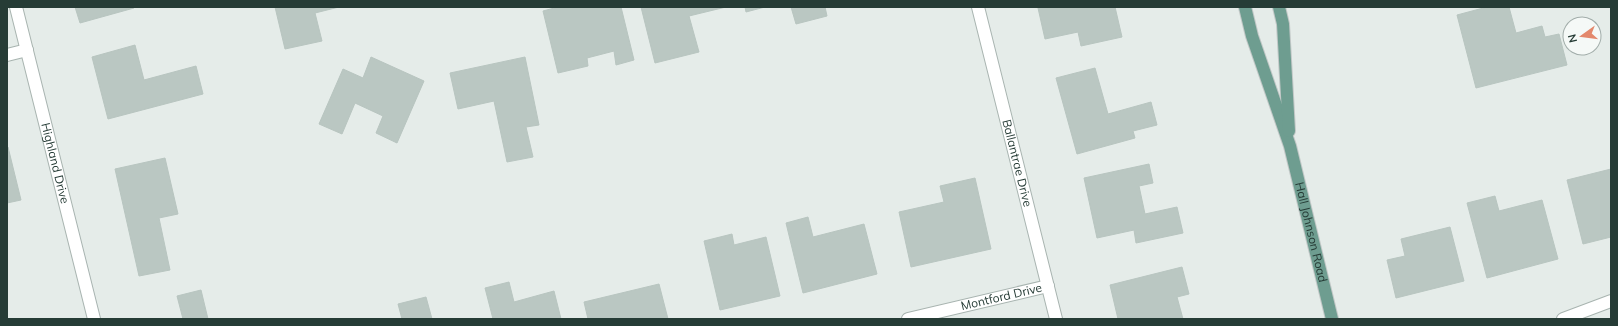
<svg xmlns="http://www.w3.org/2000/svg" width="1618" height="326" font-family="Mulish,sans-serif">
<rect width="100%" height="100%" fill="#e5ece9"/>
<g fill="#bac7c2" stroke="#b8c5c0">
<polygon points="75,7 134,7 134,8 80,23"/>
<polygon points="275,7 339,7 315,13 322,41 285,49"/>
<polygon points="558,7 621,7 634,60 616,65 614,51 587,58 588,66 558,73 543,11"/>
<polygon points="641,7 726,7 689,16 699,52 655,63"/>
<polygon points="745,7 765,7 746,12"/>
<polygon points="791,7 825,7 827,16 796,24"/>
<polygon points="1041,7 1115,7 1122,37 1081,46 1078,32 1045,39 1038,8"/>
<polygon points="1487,7 1509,7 1516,33 1542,26 1545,37 1559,34 1567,65 1476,88 1457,15"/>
<polygon points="135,45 144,80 196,66 203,94 108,119 92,57"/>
<polygon points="371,57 424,81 397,143 376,133 383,116 355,103 342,134 319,124 343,69 363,78"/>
<polygon points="525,57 539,125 526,127 533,157 507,162 494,101 458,109 450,73"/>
<polygon points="1095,68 1108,114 1151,102 1157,125 1133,131 1135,138 1077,154 1056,78"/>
<polygon points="7,147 8,147 21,200 7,203"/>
<polygon points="165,158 178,214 159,218 170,270 139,276 115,169"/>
<polygon points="1149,164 1153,183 1139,186 1145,214 1177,207 1183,233 1136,243 1134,230 1097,238 1084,178"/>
<polygon points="1611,169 1611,237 1583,244 1567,180"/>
<polygon points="975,178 991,249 911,267 899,212 944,202 940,186"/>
<polygon points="1495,196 1499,211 1542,200 1558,259 1487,278 1467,203"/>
<polygon points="808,217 813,237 864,224 877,274 803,293 786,223"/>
<polygon points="1450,227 1464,281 1396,298 1387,260 1405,256 1401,239"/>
<polygon points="732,234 734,245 766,237 780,296 720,310 704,241"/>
<polygon points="1182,267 1189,294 1177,297 1183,319 1118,319 1110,285"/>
<polygon points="509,282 514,302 554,291 561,319 493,319 485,288"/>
<polygon points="659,284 668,319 588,319 584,302"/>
<polygon points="201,290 208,319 183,319 177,296"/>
<polygon points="426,297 432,319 402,319 398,304"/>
</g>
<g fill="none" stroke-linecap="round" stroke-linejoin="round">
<defs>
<g id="minor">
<path id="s1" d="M16,7L94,319"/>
<path id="s2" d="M978,7L1056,319"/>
<polyline points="7,55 27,50"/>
<path id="s3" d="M908,319L1048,286"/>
<polyline points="1563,319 1611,301"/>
</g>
<g id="major">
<path id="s4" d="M1245,7L1252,36L1290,146L1332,319"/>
<polyline points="1279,7 1283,24 1289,131"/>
</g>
</defs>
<use href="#minor" stroke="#a8b4b0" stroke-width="14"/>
<use href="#major" stroke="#c2c8c7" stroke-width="14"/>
<use href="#minor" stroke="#fff" stroke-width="12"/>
<use href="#major" stroke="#6e9d90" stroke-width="12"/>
</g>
<g text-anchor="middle" stroke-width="3.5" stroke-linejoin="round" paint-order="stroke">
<g font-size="12" fill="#263c36" stroke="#f5f9f7">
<text dy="4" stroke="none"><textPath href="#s1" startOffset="161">Highland Drive</textPath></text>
<text dy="4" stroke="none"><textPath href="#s2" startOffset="161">Ballantrae Drive</textPath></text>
<text dy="4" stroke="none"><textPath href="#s4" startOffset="235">Hall Johnson Road</textPath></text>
<text dy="4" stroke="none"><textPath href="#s3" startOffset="96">Montford Drive</textPath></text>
</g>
</g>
<rect width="1618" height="326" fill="none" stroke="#263c36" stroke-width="16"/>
<g transform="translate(1582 36) rotate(256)"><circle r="19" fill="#f5f9f7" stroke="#a2adaa"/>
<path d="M0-3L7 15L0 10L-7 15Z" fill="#e3886c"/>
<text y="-6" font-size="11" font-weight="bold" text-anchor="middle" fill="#263c36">N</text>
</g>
</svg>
